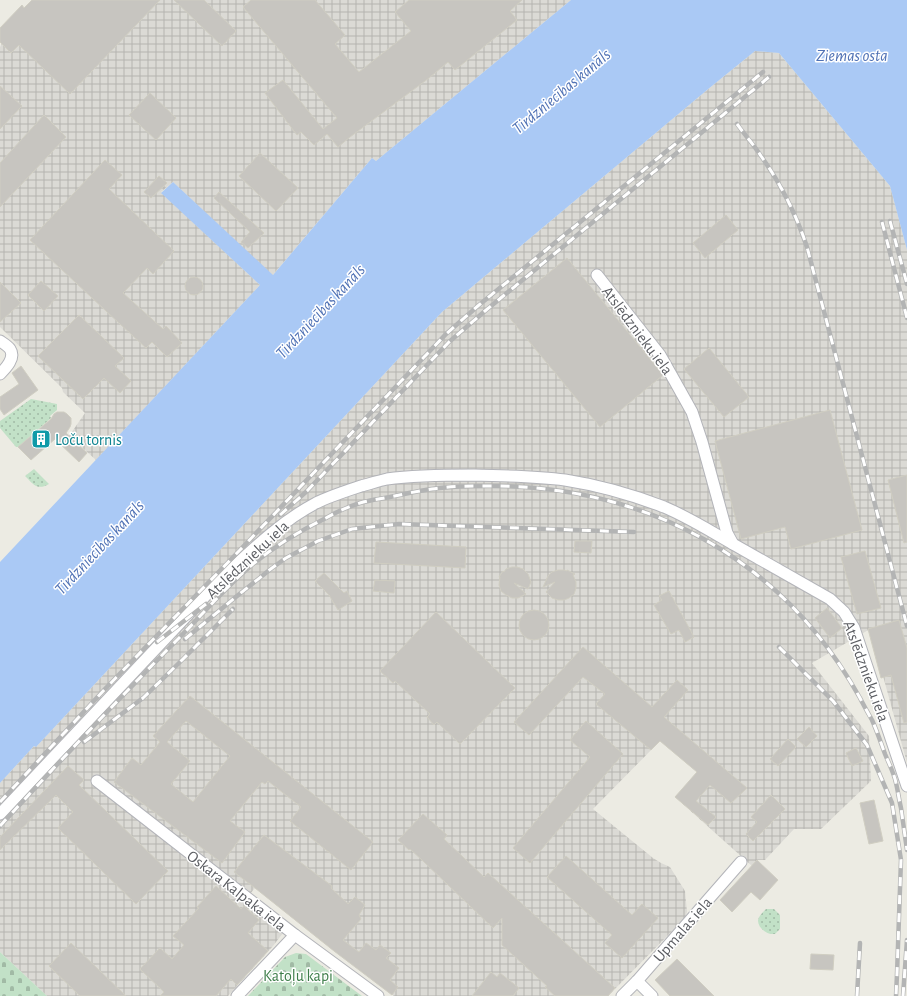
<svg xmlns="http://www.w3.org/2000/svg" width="907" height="996" font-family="'Alegreya Sans',sans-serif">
<defs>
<pattern id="industrial-grid" width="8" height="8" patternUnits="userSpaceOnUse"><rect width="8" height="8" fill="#dbdad5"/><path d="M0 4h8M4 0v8" fill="none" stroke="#b5b4b0"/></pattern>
<pattern id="grass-dots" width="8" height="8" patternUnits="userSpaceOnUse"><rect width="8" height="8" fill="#c2e1c7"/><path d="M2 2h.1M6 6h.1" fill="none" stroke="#a1baa5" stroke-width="1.8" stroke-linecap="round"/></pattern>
<pattern id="cemetery-stones" width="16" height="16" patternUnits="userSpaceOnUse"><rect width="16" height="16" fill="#c2e1c7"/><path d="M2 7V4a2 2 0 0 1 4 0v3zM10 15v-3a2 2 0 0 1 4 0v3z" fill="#a1baa5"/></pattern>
</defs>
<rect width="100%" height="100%" fill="#ecebe3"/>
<g fill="url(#industrial-grid)">
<polygon points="32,0 571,0 376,161 372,158 272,276 173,182 161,192 260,285 96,460 69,436 85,413 63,392 62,388 0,327 0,47 22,5 24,8"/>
<polygon points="755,51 779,53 890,186 907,250 907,763 870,629 812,663 869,736 871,781 821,829 794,829 765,860 757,860 752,866 675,797 697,772 660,741 593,809 653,858 661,863 670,867 685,891 687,912 685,918 608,996 394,996 334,951 255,888 244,901 283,933 273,946 228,996 47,996 0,952 0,783 34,746 36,747 442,312 707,90"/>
</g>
<g fill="url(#grass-dots)">
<polygon points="31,399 57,404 57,410 50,416 51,418 18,447 16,447 0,428 0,421"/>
<path d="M34,469L49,484C37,491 33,484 25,476Z"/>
<path d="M766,909H774L780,915V929L775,934C768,935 758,929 758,920C759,916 763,912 766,909Z"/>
</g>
<g fill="url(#cemetery-stones)">
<polygon points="0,952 47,996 0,996"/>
<polygon points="296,953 306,954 362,996 248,996 285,957"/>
</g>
<polygon fill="#aac9f5" points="571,0 907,0 907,250 890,186 779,53 755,51 707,90 442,312 36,747 34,746 0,783 0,562 260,285 161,193 173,182 273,275 372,158 376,161"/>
<g fill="#c7c5c0" stroke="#d0cec2" fill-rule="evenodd">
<polygon points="32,0 160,0 70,94 19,45 11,53 0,42 0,28 22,5 24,8"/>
<polygon points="174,0 204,0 236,31 222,46"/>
<polygon points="251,0 315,0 345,35 335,44 359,72 411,31 395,12 409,0 522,0 510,11 517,20 455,70 448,62 429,78 350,137 338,147 327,134 314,145 301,132 297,135 265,93 283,80 323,129 337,118 243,7"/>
<polygon points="0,86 22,106 0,129"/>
<polygon points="150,93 176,118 156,140 129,115"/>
<polygon points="44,115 66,137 0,207 0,163"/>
<polygon points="260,153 298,188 276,211 239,176"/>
<polygon points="105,160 122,175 109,189 174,251 153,274 147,268 123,293 163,329 166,326 182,343 167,357 152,342 146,348 106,311 30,240"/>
<polygon points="159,176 167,183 151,198 144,192"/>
<polygon points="219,192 264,233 248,248 241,242 250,232 214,198"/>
<polygon points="726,215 738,230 705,258 693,243"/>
<polygon points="567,258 663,375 600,427 503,310"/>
<circle cx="194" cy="286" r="9"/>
<polygon points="41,281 58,296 44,311 28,295"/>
<polygon points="0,282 21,303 0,322"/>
<polygon points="79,315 124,358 115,366 131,381 120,393 104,378 83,399 38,356"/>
<polygon points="709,348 749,397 724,417 684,369"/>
<polygon points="21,366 38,390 4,415 0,409 0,397 19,384 12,373"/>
<polygon points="830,410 862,530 791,549 785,527 741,539 715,441"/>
<polygon points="57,412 64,412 67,414 71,418 71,424 70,427 66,433 87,453 79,462 55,439 31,460 18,447 51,419 54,414"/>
<polygon points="907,475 907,542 904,543 888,480"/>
<polygon points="575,541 592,541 591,553 574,552"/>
<polygon points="376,542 466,547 465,568 374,563"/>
<polygon points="865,551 881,608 857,614 841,557"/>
<polygon points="512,567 517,567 523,569 528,574 531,582 528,589 514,583 526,594 518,598 512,598 506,595 501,591 499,585 500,577 499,577 503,571 504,572 506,569"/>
<polygon points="558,570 564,570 567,571 567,570 575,574 573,575 576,582 576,588 574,594 569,598 564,600 558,600 552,598 546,592 555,582 543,587 548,576 552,572"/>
<polygon points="324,573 344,593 347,591 352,601 338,610 329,595 315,581"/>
<polygon points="375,580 395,581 394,593 373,591"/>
<polygon points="669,591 694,637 685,642 679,630 671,634 654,605 662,600 659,596"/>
<polygon points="827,608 842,628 830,638 815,618"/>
<circle cx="534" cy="625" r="15"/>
<polygon points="436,612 515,688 460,744 437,722 434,725 427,717 430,714 395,681 393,683 380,671"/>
<polygon points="899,620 907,648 907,722 904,723 891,675 881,678 868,629"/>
<polygon points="583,647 652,707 677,680 688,690 664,717 747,788 731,803 710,785 696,801 716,817 708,825 675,797 697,772 660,741 651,750 596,704 605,694 583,677 529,735 514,722"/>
<path d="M190,696L373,842L351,870L290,821L301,807L268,781L265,784L262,782L230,821L245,832L222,863L114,782L132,758L141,765L160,742L153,736ZM186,721L230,756L193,802L171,784L190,761L167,742Z"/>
<polygon points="586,721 623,754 530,863 513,848 590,757 570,740"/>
<polygon points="809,727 817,736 806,747 797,739"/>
<polygon points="788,739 796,747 778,766 770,759"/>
<polygon points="856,748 863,761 852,766 846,753"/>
<polygon points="68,766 84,780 79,785 168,871 136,904 58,828 73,812 56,795 0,850 0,837"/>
<polygon points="771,795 785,809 753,841 746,834 757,822 751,817"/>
<polygon points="874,800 883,841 869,844 860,803"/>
<polygon points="423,814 447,835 444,839 484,877 488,873 615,988 608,996 555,996 545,987 547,986 502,945 502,918 493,928 423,861 410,849 409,850 398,840"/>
<polygon points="264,835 332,886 331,888 348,904 355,897 365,905 359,915 361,919 343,940 359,952 366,943 376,950 380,945 391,953 386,958 399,968 390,980 398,987 392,995 334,951 255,888 234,872"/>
<polygon points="566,856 632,915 642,904 658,918 622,958 605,943 612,935 547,877"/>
<polygon points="757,860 778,880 760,900 751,892 732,912 720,900"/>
<polygon points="216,886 241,909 244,906 259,920 248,933 268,951 237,985 231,979 216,996 160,996 164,992 140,969 160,948 172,959 184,945 173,936 199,908 197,907"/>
<polygon points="71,943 126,996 80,996 49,966"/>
<polygon points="811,954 834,955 833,970 810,969"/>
<polygon points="677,959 714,996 670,996 655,980"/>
<polygon points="491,972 497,977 500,973 519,988 513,996 472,996"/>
</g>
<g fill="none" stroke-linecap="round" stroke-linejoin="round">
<defs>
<g id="street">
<polyline points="597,275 660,355 673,378 692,412 702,442 727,533 733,544 830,599 844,612 854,628 907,786"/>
<path d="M0,341C3,343 8,346 10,349C16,358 6,368 0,374"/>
<polyline points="97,781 295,935 378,996"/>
<path d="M0,814L226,574C254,548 282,521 316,503C330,496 346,491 361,486C369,484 378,481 387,479C416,475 445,475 474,475C504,476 535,476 565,480C597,485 633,495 664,507C688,517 710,531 733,544"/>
<polyline points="637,981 652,996"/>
<polyline points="237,996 295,935"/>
<polyline points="622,996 637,981 741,862"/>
</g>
</defs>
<use href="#street" stroke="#b3b4b9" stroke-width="13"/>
<use href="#street" stroke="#fff" stroke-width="11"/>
<defs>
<g id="rail">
<path d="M737,124C745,135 754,145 761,156C781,184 796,214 807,247L907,626"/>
<polyline points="890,221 907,284"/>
<polyline points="882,222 907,318"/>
<polyline points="280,515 307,491 449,342 485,311 769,77"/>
<polyline points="185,639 237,596 272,568 286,558 318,541 352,529 399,524 634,532"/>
<polyline points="157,642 206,604"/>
<polyline points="779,647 833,701 867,745 892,803 901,860 897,974 896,996"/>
<polyline points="84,742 143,698 178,664 233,609"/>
<polyline points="0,802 105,689 240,550 446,334 479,305 763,72"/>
<path d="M0,826C56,765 112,706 170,647C198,620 223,589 253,564C275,546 300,531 326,518C336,512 348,507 360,503C370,500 380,499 390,497C404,494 418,491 432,489C451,486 469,486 488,486C646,485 783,559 860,698C864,706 868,713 872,720C877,731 881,743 885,754C889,764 894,773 896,783C898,791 899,800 901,808C903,822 905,836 907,850"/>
<polyline points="857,996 860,943"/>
<polyline points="903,996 907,940"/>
</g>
</defs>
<use href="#rail" stroke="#b3b4b4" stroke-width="4.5"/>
<use href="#rail" stroke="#fff" stroke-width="3" stroke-dasharray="9" stroke-linecap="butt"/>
</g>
<defs>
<symbol id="building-square" viewBox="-11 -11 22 22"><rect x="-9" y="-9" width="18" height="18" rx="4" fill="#0f9aa8" stroke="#fff"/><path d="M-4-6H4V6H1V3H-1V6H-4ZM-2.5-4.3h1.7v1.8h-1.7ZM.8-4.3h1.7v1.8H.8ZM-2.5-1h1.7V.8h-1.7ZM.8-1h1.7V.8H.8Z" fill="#fff"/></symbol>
</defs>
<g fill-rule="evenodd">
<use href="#building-square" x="30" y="428" width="22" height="22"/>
</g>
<g text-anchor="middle" stroke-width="3" stroke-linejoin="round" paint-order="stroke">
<g font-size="16" fill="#5b5d62" stroke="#fff">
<text transform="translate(638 330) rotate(53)" y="6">Atslēdznieku iela</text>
<text transform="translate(247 559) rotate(-43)" y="6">Atslēdznieku iela</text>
<text transform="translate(867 671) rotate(70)" y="6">Atslēdznieku iela</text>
<text transform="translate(237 890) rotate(38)" y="6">Oskara Kalpaka iela</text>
<text transform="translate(682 929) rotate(-49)" y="6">Upmalas iela</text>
</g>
<g font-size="16" fill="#0d838f" stroke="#fff" text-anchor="start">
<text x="55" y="445">Loču tornis</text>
</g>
<g font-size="16" fill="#3e7e4a" stroke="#fff">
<text x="298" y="981">Katoļu kapi</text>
</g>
<g font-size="17" font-style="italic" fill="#5072b5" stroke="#fff">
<text x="852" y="61">Ziemas osta</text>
<text transform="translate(561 91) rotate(-40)" y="6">Tirdzniecības kanāls</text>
<text transform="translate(320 311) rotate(-47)" y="6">Tirdzniecības kanāls</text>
<text transform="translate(99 547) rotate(-47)" y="6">Tirdzniecības kanāls</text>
</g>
</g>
</svg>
